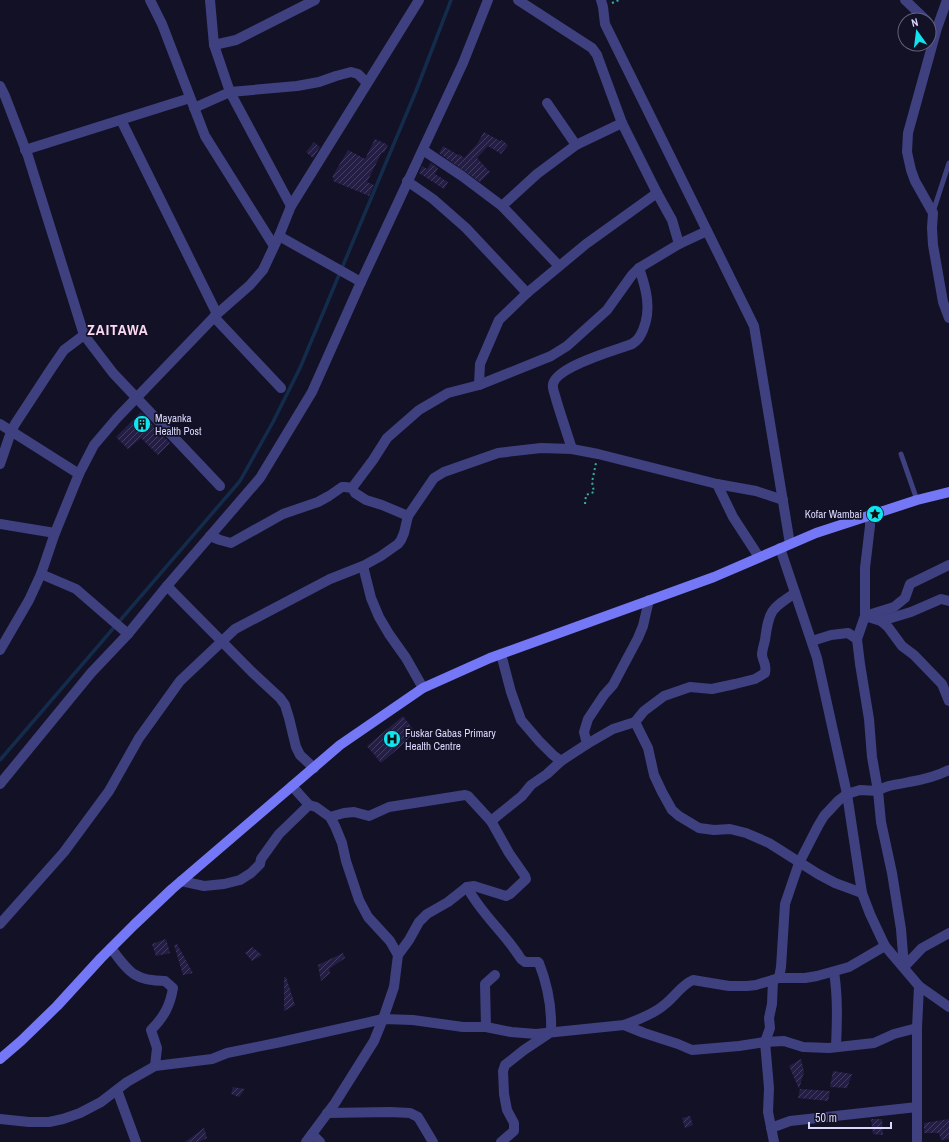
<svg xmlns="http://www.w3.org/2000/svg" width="949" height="1142" font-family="'Archivo Narrow',sans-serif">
<defs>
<pattern id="building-hatch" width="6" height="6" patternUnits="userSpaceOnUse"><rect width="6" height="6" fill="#241e44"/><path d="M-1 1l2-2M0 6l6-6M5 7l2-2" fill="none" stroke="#433e60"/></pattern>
</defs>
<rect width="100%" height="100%" fill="#131125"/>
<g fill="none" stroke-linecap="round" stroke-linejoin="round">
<polyline stroke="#142c4b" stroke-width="3.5" points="0,760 240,481 273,422 300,368 416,91 451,0"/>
</g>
<g fill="url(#building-hatch)">
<polygon points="484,132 500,141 502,140 508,145 501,154 488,146 477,158 490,172 480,182 439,153 443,146 458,155 459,154 464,158 477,144"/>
<polygon points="375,139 388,145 384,153 382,152 367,182 374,185 369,196 333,181 334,178 332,177 348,150 365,159"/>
<polygon points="314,142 320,147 313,158 306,152"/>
<polygon points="431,163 438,168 435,174 448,182 444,189 419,173 422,166 427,169"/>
<polygon points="141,412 170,443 158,455 141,438 128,449 116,437"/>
<polygon points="403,716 415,732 400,747 381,763 367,746"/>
<polygon points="166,939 170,953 156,956 152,944"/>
<polygon points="177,944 193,973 183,975 174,945"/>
<polygon points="252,947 262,955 252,961 245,953"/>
<polygon points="343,953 345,958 329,969 330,973 321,981 318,965"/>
<polygon points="284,977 286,977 295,1005 284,1011"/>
<polygon points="801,1059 804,1072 799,1089 789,1066"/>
<polygon points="833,1071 852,1074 847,1088 830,1087"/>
<polygon points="233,1087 245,1089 239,1097 231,1094"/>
<polygon points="800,1089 830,1091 828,1101 798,1098"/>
<polygon points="690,1116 693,1125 685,1128 682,1118"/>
<polygon points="871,1119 882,1119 883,1135 873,1134"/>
<polygon points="949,1119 949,1139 941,1140 939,1133 924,1133 924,1123"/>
<polygon points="204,1128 207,1138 199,1142 185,1142"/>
</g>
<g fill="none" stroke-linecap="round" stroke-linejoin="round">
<g stroke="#38afa2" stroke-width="2" stroke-dasharray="2 3" stroke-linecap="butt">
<polyline points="612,3 619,0"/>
<polyline points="585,504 586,495 594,492 592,482 596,463"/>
</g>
<g stroke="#3f4080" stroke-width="5">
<polyline points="933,212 949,163"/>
<polyline points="901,454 917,500"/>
</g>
<g stroke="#3f4080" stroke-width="10">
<polyline points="150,0 162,24 205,136 274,246"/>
<polyline points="210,0 214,45 230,92 291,206"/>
<polyline points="518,0 592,48 597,55 622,123 657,193 672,220 679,244"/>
<polyline points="601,0 603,7 605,24 754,326 790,544"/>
<polyline points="905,0 926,20"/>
<polyline points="947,0 937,28 908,133 907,152 911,170 915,181 933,213 932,228 933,245 943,302 949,318"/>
<polyline points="214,45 236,40 315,0"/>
<polyline points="0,86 5,96 28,156 84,335 113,373 220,486"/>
<polyline points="547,103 576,145"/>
<polyline points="194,108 230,92 297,86 319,82 336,76 351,72 358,74 367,83"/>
<polyline points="121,120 217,314"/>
<polyline points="25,150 190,98"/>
<polyline points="423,150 462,176 502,206 559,266"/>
<polyline points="407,181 433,199 466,228 527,293"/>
<polyline points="502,206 537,174 576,145 622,123"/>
<polyline points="279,236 361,282"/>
<polyline points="214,317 281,388"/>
<polyline points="479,385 480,364 499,320 527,293 586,244 657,193"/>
<polyline points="0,424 79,474"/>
<path d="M572,449C567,433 561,416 556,399C555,394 552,389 553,384C557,366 616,350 632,344C638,340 640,337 643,330C652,309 646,288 639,268"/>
<polyline points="0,464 11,432 15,424 51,369 64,350 84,335"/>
<polyline points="717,484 733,517 759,557"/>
<polyline points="352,488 373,460 387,438 419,410 448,393 479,385 551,356 567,346 607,310 632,275 639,268 679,244 707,231"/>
<polyline points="870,515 870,526 865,568 865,616 857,639 860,664 869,719 872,757 878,791 881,822 892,873 901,929 904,967 922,948 949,933"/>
<polyline points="0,524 55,533"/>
<polyline points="210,536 220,540 231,543 283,514 318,502 329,496 342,487 345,487 352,488 355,493 366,500 382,505 408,516"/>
<polyline points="780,548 817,658 847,794 862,893 870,914 885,946 919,986 949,1007"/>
<polyline points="363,566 371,598 379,617 389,634 406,658 423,688"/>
<polyline points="41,574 76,589 128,634"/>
<polyline points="167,586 252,672 280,698 285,705 289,718 296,747 300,755 314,768"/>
<polyline points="865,616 881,621 888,627 902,646 914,655 942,684 949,701"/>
<polyline points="865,616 894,607 905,598 910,584 949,565"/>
<polyline points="881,621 911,612 941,599 949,601"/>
<polyline points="812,641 831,635 848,633 857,639"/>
<polyline points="0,650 29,600 41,574 55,533 79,474 94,445 117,418 217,314 250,285 263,270 279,236 291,206 419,0"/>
<polyline points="501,654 511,692 521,720 539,741 553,755 561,761"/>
<polyline points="635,722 648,748 654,775 662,792 672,810 679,816 699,828 714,830 730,829 746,833 769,843 818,874 835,883 862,893"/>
<path d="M587,744L613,729L635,722L644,711L664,696L690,687L712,689L735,684L755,679L765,673C767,663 763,663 762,655C762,650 764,645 765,640C769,610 771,609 795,593"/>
<polyline points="0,784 91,673 128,634 167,586 260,478 312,392 361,282 463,63 488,0"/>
<polyline points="292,786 309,805 316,807 330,817 335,826 342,843 346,861 359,900 368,917 390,941 398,955"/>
<polyline points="491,821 522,796 531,785 547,774 561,761 587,744 584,732 588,719 604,695 613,685 638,638 643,626 649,600"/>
<polyline points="181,881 204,886 224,884 240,880 251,873 260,864 261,859 279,834 309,805"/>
<path d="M467,887C481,914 505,933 521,959L525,962H538L539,963C548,986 552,1008 551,1032"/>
<polyline points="0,924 64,852 109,791 139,738 180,681 235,629 330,579 363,566 381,556 398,544 401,540 404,533 408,516 434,478 444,472 498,453 541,448 572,449 598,454 717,484 756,491 783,500"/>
<path d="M111,948C129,972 134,981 165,981L173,988C170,1006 164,1017 151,1030L157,1048L155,1066"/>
<path d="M834,972C838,997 837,1022 836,1047"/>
<path d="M779,978L781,967L785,904L799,863L818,826L824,816L838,801L847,794L860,790L878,791C887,784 898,785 909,782C922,780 937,776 949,770"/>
<polyline points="773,980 772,1004 769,1018 770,1028 765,1042 769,1088 768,1112 774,1142"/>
<polyline points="624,1025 644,1033 678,1044 692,1050 739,1046 765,1042 784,1041 803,1047 829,1048 874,1043 894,1034 917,1028"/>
<polyline points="486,1027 485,984 495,975"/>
<polyline points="117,1090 136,1142"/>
<polyline points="327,1113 390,1112 410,1113 418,1117 433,1142"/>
<path d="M0,1119L29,1122H49L63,1119L80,1113L101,1102L127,1082L155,1066L212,1059L227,1053L281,1042L383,1019L413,1020L463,1027H486L511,1032L536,1034L624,1025C635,1021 655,1013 664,1005C674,998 681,985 693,980L729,986H747L756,985L779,978H805L817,976L849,967L885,946"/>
<polyline points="771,1128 790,1121 917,1107"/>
<polyline points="312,1134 320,1142"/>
<polyline points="306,1142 335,1103 374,1041 383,1019 394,987 398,955 409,940 419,922 427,914 448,902 467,887 474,886 506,896 510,894 526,879 525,876 509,853 491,821 468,796 465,795 389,807 369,816 354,812 344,813 330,817"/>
<polyline points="501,1142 514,1131 514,1123 507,1110 504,1094 503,1071 505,1065 524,1050 548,1034"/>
<polyline points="917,1142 917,1028 919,986"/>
</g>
<polyline stroke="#7578f6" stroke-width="10" points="0,1059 21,1041 57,1006 101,958 134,925 172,889 340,745 423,688 490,658 714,577 816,533 917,500 949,492"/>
</g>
<defs>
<symbol id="building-disc" viewBox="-11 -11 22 22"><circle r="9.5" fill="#10e4ef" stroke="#131125"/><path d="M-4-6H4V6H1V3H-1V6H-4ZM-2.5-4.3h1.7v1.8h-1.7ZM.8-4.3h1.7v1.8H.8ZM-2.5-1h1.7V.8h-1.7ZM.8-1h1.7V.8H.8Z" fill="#111"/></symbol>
<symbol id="sight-disc" viewBox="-11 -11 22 22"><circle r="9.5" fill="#10e4ef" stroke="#131125"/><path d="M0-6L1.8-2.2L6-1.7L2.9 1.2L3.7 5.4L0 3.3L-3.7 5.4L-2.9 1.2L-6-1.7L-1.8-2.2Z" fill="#111"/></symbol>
<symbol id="hospital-disc" viewBox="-11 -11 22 22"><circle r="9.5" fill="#10e4ef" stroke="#131125"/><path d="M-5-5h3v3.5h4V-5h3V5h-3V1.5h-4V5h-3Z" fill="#111"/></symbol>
</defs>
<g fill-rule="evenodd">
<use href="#building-disc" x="132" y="414" width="20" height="20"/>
<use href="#sight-disc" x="865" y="504" width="20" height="20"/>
<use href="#hospital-disc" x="382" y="729" width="20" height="20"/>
</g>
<g text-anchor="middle" stroke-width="3.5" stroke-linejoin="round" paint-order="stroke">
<g font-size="11" fill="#d9d7fc" stroke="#131125" text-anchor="start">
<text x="155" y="422">Mayanka<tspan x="155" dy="13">Health Post</tspan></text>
<text x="862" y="518" text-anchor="end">Kofar Wambai</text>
<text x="405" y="737">Fuskar Gabas Primary<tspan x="405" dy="13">Health Centre</tspan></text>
</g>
<g font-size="15" font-weight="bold" letter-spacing="1" fill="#fcd9f1" stroke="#131125">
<text x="118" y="335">ZAITAWA</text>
</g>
</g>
<g transform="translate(917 32) rotate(346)"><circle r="19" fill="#131125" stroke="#62607b"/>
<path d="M0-3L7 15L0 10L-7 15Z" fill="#10e4ef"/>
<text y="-6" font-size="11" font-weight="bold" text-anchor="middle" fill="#d9d7fc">N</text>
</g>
<path d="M809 1122v6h82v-6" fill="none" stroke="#d9d7fc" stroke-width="2"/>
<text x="815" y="1122" font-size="12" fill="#d9d7fc" stroke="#131125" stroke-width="3" paint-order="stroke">50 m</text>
</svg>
